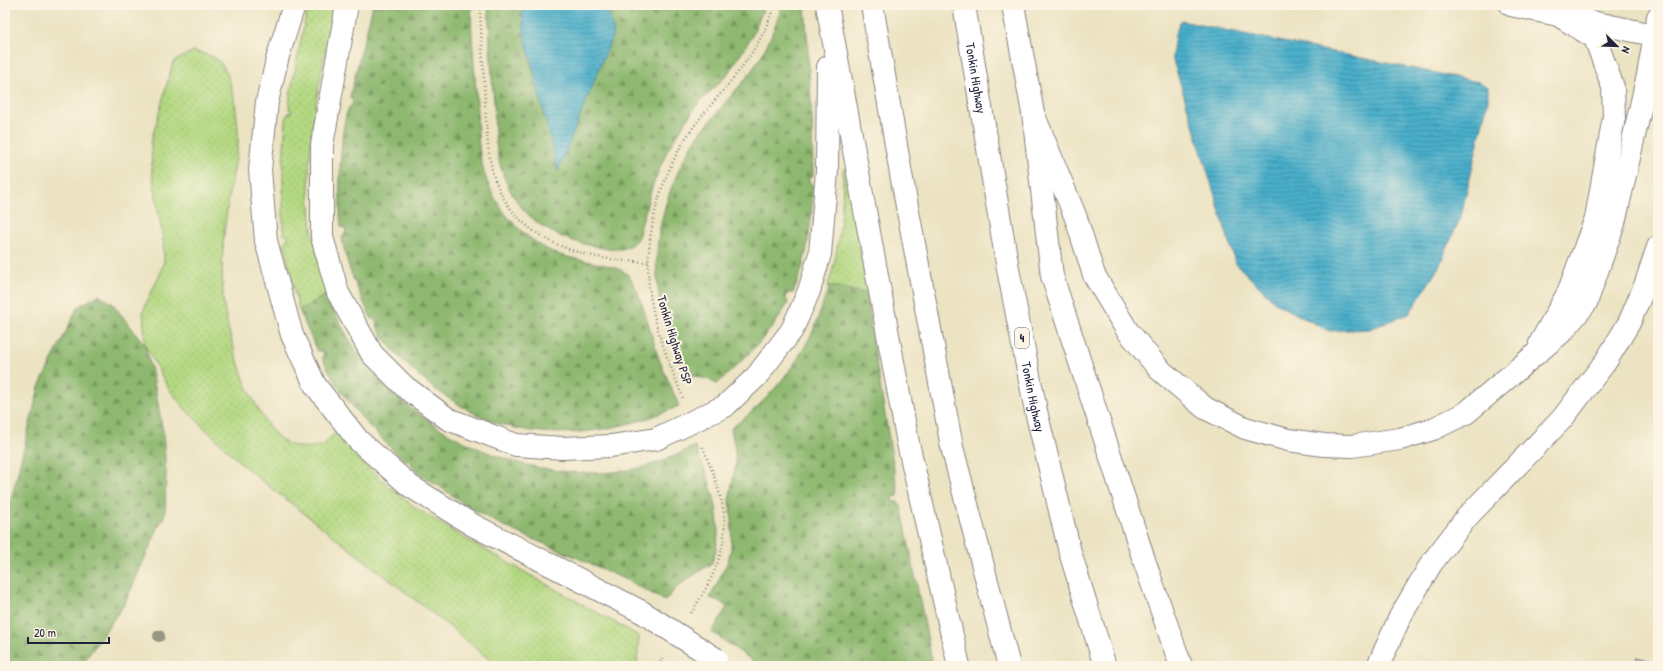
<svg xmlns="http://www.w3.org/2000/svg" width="1663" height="671" font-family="'Patrick Hand',sans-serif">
<defs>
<pattern id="grass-dots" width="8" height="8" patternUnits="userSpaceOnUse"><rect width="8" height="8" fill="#b3d881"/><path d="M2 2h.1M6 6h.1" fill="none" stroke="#9ab970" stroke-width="1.8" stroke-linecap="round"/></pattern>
<pattern id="forest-firs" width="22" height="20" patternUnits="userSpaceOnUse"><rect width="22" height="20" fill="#8eb86f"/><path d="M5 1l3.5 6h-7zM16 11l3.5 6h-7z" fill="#74955c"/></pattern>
<pattern id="water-rules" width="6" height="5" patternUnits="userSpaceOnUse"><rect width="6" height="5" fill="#4aafca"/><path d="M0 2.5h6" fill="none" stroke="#3d8ea5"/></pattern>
<pattern id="building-hatch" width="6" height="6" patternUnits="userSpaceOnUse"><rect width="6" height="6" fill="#dcb2d6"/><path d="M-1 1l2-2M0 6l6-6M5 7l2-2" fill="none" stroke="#bc99b9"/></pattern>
</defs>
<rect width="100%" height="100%" fill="#fcf5e5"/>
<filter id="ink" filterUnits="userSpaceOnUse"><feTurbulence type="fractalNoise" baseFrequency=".025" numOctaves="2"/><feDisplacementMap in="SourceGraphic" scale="8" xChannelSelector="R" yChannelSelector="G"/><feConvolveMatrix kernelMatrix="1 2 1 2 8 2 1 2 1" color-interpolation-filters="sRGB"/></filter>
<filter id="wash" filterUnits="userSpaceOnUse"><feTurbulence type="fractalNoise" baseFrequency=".012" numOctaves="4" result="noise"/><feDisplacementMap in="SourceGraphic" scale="16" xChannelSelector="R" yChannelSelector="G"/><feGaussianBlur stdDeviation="0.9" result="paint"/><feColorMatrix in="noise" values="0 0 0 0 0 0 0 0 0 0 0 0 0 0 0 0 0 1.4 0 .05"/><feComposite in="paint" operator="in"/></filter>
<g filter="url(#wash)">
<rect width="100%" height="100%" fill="#ece3c2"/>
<g fill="url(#grass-dots)" stroke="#6a7d5e">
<path d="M308,5H335C321,75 303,148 311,220C314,245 322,270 328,294L299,310L288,264L285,242L286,240L288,239V236L284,234L283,227V161L286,120L288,113H291V110L289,109L290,95Z"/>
<path d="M193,51C201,53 211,55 218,60C234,74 239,124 238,144C236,166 229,188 227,210C223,238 221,267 223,295C224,323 242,380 256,405C266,423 277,444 300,447C307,448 315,446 321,446L336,432L361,461L391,488L416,508L464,538L639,636L637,666H497L459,634L247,469L186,410L169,389L145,345L143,311L151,292L159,277L164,261L163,240L152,171L151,142L173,62Z"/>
<path d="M848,168L861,247L867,293L828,286C840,247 843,210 843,169Z"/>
</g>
<g fill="url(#forest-firs)" stroke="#586d55">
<path d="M373,5H471C471,33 474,62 476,90C478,115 476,143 483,168C492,205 519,235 552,252C571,261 616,263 627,274C640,287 652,339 659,359C665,375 673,390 679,406C621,432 547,444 486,419C470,412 456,403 441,393C420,378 389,351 378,328C377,325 376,322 375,319H372L369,313C357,289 345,263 342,236L346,232L345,228L341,227C339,210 338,111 352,105L353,101L350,98L351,92Z"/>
<path d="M488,5H765L752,36L737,60L726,76L695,107L667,151L652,187L638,237C626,256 608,249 589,245C538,235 505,202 497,150C494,134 495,118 494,102C491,70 490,37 488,5Z"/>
<path d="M782,5H805L812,117L813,176L809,178V182L813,185C812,222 808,259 793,293H787L786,298L788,303C770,335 744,359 717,384L709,380L684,373C674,347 664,322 659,295C651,245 664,196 688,152C695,138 707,125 717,113C727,99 740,87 750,73C765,53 775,29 782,5Z"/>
<path d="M828,286L867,293L872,337L898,493V496L893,497L894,502H898L901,505L933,666H760L712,632L727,607L719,601L710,598L728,561L731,549L732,519L729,500L736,463L735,450L731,428C767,403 797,366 815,327C820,314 823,301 829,289Z"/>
<path d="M328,294C367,413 514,492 635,469C656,465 676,455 695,446C711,483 728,524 711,565L707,566L677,587L665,601C614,571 561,552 508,528C484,517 461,502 440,487C431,481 416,474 411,464L413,462L409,460L408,462L405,461C373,432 340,397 322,357L324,354L322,351H317L299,310Z"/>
<polygon points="99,295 112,303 145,345 153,376 163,432 166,474 165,513 125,603 81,666 5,666 5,524 39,387 78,307"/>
</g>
<g fill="url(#water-rules)" stroke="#366882">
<polygon points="521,5 606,5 614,32 558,171 524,33"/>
<polygon points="1181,21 1479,82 1488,87 1488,100 1461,216 1439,267 1409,314 1370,329 1329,331 1277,304 1236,264 1172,57 1175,34"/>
</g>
<g id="blocks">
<polygon fill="url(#building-hatch)" points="1637,657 1658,662 1658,666 1635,666"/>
</g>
</g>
<g filter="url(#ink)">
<use href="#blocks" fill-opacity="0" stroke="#87827e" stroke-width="1"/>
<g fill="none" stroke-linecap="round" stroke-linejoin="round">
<defs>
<polyline id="trunk" points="1511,5 1658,36"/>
<g id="motorway">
<polyline points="294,5 278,56 267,102 260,170 266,241 292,335 315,385 358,440 410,486 471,524 642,612"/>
<polyline points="347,5 322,145 322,237 338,293 372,354 405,387 448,419 516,445 563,448 611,446 656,439"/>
<polyline points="827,5 908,443 959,666"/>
<polyline points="872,5 901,174 952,447 1009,666"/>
<path id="s1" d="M964,5L1008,269L1036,411L1070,552L1105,666"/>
<polyline points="1013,5 1033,113 1052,276 1145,563 1181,666"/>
<polyline points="1033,113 1076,218 1094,275 1127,330 1159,369 1205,408 1245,428 1288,440 1324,445 1352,446 1400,439 1433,429 1466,413 1563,331 1586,303 1614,223 1648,75 1658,17"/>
<polyline points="1540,343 1568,293 1596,218 1614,117 1613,87 1595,38 1558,15"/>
<polyline points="725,406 756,377 792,330 809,291 820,254 827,171 828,67"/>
<polyline points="1378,666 1400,617 1431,564 1467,517 1562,419 1606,361 1629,323 1646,283 1658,247"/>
</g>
</defs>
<use href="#trunk" stroke="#87827e" stroke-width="24"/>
<use href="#motorway" stroke="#87827e" stroke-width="24"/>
<g stroke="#87827e" stroke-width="2.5" stroke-dasharray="1 3" stroke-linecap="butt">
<path d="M480,5C481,38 484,72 485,105C487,129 487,154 494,177C516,243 586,261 648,262"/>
<path d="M683,398C670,365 655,330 650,294C642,236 662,166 698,121C727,84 761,52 774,5"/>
<path d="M691,613C716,574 734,539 719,492C715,476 708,461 702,445"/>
<polyline points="658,666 664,656"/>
</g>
<use href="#trunk" stroke="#fff" stroke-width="22"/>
<use href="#motorway" stroke="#fff" stroke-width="22"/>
<defs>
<g id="motorway-bridge">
<polyline points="656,439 725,406"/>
<polyline points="642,612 716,659"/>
</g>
</defs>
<use href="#motorway-bridge" stroke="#87827e" stroke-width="24" stroke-linecap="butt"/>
<use href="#motorway-bridge" stroke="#fff" stroke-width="22"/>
</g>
<circle fill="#959783" cx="159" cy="636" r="6"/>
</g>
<g text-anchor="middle" stroke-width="4" stroke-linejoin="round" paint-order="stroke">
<rect fill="#fcf5e5" stroke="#63616e" stroke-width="1" x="1015" y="328" width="14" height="20" rx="3"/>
<g font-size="12" font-weight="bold" fill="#22223b">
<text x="1022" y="342">4</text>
</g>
<g font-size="13" fill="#22223b" stroke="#fcf5e5">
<text dy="5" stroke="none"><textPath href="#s1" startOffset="74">Tonkin Highway</textPath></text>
<text transform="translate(675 340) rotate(73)" y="5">Tonkin Highway PSP</text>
<text dy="5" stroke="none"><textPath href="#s1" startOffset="398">Tonkin Highway</textPath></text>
</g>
</g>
<rect width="1663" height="671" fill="none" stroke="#fcf5e5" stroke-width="20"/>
<g transform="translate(1617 46) rotate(113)" stroke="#fcf5e5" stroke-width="3" paint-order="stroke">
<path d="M0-3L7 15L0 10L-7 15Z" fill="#22223b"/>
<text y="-6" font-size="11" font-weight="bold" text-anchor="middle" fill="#22223b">N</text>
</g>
<path d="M28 637v6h81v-6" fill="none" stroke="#22223b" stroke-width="2"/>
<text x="34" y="637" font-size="12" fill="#22223b" stroke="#fcf5e5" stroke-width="3" paint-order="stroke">20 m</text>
</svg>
